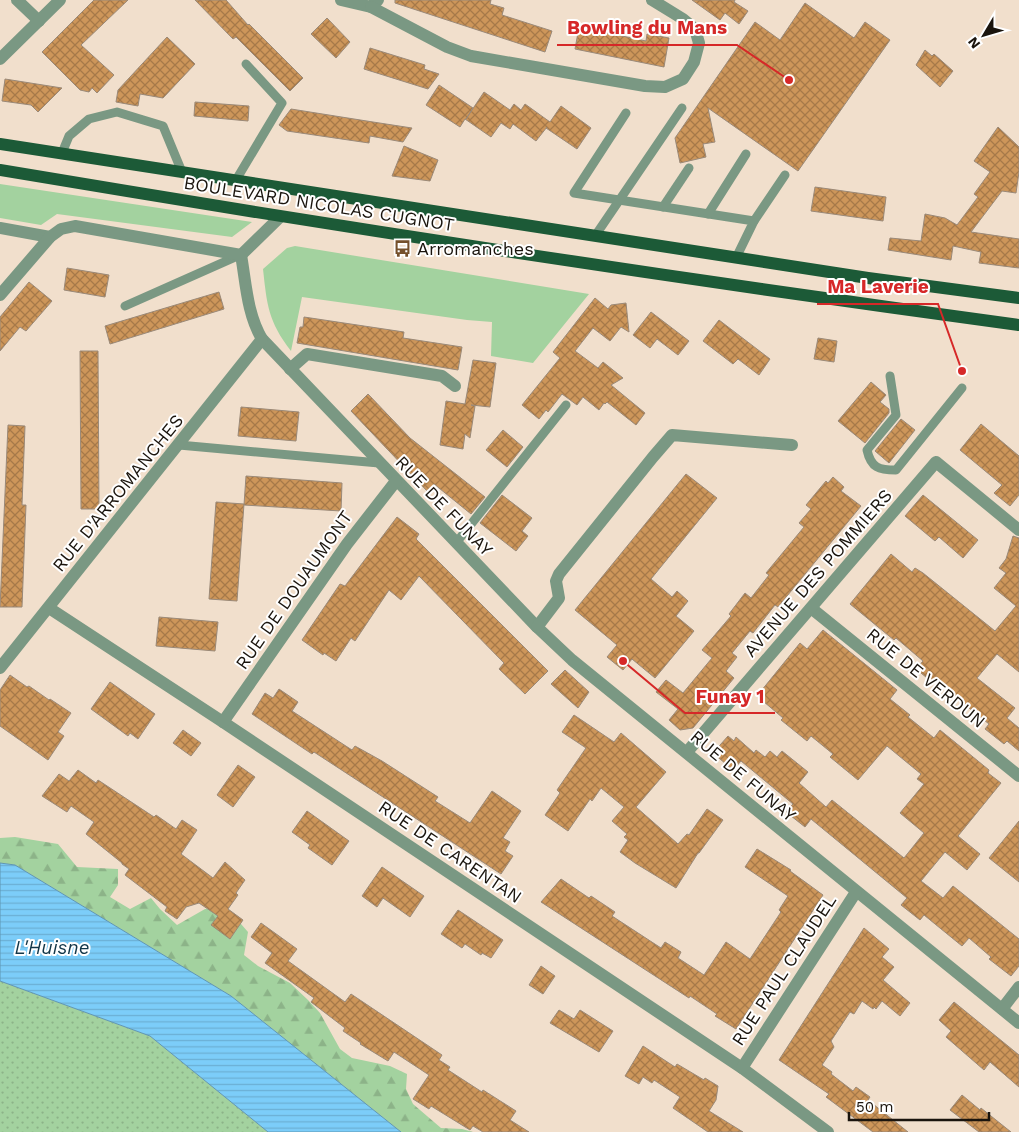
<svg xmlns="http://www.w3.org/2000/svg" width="1019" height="1132" font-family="'Work Sans',sans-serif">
<defs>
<pattern id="forest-firs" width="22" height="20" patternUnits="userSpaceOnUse" patternTransform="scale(1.25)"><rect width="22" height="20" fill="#a3d29f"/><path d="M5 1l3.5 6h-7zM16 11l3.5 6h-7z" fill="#8cb388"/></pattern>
<pattern id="park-dots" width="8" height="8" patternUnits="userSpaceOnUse" patternTransform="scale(1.25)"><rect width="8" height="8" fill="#a3d29f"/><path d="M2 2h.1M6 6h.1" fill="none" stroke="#8cb388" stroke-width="1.8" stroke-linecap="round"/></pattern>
<pattern id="water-rules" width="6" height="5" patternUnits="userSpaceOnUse" patternTransform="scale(1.25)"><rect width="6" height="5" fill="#7ccdf9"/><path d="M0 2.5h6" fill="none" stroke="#6bafd4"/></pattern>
<pattern id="building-cross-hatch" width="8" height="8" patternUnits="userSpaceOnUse" patternTransform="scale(1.25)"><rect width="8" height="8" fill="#cd965a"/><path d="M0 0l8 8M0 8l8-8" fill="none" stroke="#a67949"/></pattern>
</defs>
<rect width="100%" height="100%" fill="#f1dfcc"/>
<g fill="#a3d29f">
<polygon points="0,184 252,222 232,237 57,214 41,225 0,218"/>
<path d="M295,246L589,294L533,363L491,356L492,322L467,320L302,297L291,351C268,321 267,305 263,269L287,248Z"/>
</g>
<polygon fill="url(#forest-firs)" points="15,837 58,844 77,867 118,869 118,885 110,897 130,909 151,898 160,909 177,925 205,909 227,908 248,932 244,955 258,966 290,983 308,1000 320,1013 340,1049 352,1058 390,1066 407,1074 406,1089 413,1104 441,1128 462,1129 473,1132 401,1132 231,996 15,865 0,863 0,838"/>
<polygon fill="url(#park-dots)" points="0,981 150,1036 268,1132 0,1132"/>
<polygon fill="url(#water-rules)" stroke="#5f96b2" points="0,863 15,865 231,996 401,1132 268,1132 150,1036 0,981"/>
<g fill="url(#building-cross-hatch)" stroke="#9a8978">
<polygon points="94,0 128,0 81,45 114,75 97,93 92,88 89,92 80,90 42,52"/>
<polygon points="195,0 226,0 248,25 249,24 303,78 290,91 236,37 233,39"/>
<polygon points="395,0 491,0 490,4 504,8 502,15 552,31 545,52 395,3"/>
<polygon points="692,0 735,0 734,2 748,11 739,24 725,13 720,20"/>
<polygon points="805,3 854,38 865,22 890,40 798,171 708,108 715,142 703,144 706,157 680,163 675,138 755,22 780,40"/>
<polygon points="327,18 350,42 336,58 311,34"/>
<polygon points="579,27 646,41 647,34 669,38 664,67 575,49"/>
<polygon points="167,37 195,64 163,98 140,94 138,106 116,102 118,90"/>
<polygon points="370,48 425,65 424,69 439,74 428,89 364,69"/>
<polygon points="925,50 932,56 934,54 953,71 940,87 916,65"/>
<polygon points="5,79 62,88 38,112 31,105 2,101"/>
<polygon points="439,85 473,108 466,119 484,92 510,110 514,104 521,110 525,104 550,122 561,106 591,128 577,149 546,128 547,127 536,141 513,124 510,129 501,123 491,137 465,119 460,127 426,105"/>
<polygon points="195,102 249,106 248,121 194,116"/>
<polygon points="291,109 373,122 412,128 403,142 370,136 369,143 287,131 279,125"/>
<polygon points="998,127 1019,147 1019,172 1016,193 1002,191 971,232 1019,239 1019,268 979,263 981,252 953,246 951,260 888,250 890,238 921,241 925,214 945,218 957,225 978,197 974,194 990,172 974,161"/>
<polygon points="404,146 438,160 430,181 392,176"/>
<polygon points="815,187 886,197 883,221 811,211"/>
<polygon points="67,268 109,275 105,297 64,290"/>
<polygon points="29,282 52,301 26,331 20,327 0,351 0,317"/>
<polygon points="219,292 224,309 110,344 105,326"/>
<polygon points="595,298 608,309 611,305 626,303 629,332 621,327 610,341 593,328 575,351 598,368 603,362 623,378 611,385 645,413 636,425 607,402 605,404 604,403 599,410 583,397 577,405 562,394 548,412 546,410 539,419 522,405 560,358 553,352"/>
<polygon points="651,312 689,341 678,355 657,339 650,348 633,335"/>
<polygon points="304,317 404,332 403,338 462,347 458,370 297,343 300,327 303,327"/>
<polygon points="719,320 770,359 759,375 738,359 733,364 703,341"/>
<polygon points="818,338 837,341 834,362 814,359"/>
<polygon points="80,351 98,351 99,509 81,509"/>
<polygon points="473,360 496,363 490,407 471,405 475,406 470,438 465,434 463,449 440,445 446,401 465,404"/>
<polygon points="871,382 886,395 880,402 889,409 889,413 865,443 838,421"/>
<polygon points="368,394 410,438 485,497 471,514 434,484 427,491 351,411"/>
<polygon points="241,407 299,412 296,441 238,436"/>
<polygon points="901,419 915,430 889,463 875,451"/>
<polygon points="981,424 1019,456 1019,495 1010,506 994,493 1002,485 960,450"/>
<polygon points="8,425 25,426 22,505 26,505 22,607 0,607"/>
<polygon points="503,430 523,447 507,467 486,450"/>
<polygon points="686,474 717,498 651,579 672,597 677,591 688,601 676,616 694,631 655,678 632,659 623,670 607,657 617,645 575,610"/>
<polygon points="246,476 342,483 341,511 244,505"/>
<polygon points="833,477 844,487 841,491 861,506 778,607 775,605 753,633 750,631 732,653 737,657 726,671 734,678 693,728 680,730 669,720 678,709 656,692 666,680 683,693 712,658 702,650 731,616 729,614 745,593 751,598 769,575 766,573 804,527 799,523 811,509 806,505 826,481 828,483"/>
<polygon points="502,495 532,518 522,531 528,536 516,551 480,523"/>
<polygon points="923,495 978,540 963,558 939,537 935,541 905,516"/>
<polygon points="216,502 244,504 237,601 209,599"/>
<polygon points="397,517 419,534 416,539 548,671 525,694 499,669 504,663 419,576 401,600 389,590 355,641 351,638 336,661 324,653 323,655 302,640 340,584 345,586"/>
<polygon points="1013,536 1019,538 1019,672 997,654 977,678 1015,708 1007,718 1019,728 1019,751 1007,741 1004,744 985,729 989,724 934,680 932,682 916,669 923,661 896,638 894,640 850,604 891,554 912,572 915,568 923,573 995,631 1016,606 994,588 1006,573 999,568 1006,559"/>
<polygon points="159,617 218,622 215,651 156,646"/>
<polygon points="823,630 897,690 890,699 910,715 908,717 934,738 940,730 989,770 988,773 1001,783 958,836 980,854 967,870 945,852 921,881 943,898 953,886 1019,939 1019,966 1011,976 989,959 991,957 969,938 962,946 924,915 920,920 901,905 907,898 811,819 805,827 786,812 793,804 741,761 733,770 713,753 728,736 734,741 736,737 754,753 756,750 765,757 770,751 777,757 782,751 808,772 799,783 826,807 832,800 904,858 924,833 900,813 924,784 917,779 921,774 887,746 858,780 830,757 833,754 811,736 807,741 781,720 783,718 757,696 800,643 807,649"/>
<polygon points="565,670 589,692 578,708 551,684"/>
<polygon points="10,675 27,687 29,686 49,700 50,699 71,713 58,732 64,736 48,760 0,726 0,690"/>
<polygon points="110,682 155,714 138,739 130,733 128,736 91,709"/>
<polygon points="279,689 298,702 292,711 352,750 355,746 382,761 438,797 435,801 470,823 492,791 521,811 503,838 510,842 505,851 513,856 501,874 314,752 312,754 252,714 265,693 273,698"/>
<polygon points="574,715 614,742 621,733 666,772 636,807 678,844 687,834 689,835 707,809 723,820 699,853 698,853 676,888 635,863 620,852 628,840 624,837 627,834 612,821 624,807 601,788 592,801 590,799 568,831 545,815 560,793 557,790 586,748 562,732"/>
<polygon points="183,730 201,743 191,756 173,743"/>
<polygon points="238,765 255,777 233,807 217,795"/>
<polygon points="78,770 96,783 98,780 154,817 156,815 176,829 182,820 197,830 181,854 213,878 225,862 245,880 236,893 238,895 228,909 243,920 230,939 211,925 218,916 199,903 186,907 177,919 165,911 167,907 125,875 129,869 122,864 122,863 86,834 94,822 71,806 67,812 42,796 59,774 69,781"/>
<polygon points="307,811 349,841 332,865 308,848 310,845 292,832"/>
<polygon points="1019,821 1019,882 989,858"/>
<polygon points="757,849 791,870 790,871 823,895 736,1029 715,1016 717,1014 690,996 689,998 541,902 561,879 589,898 591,896 615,912 612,916 661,948 665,942 681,952 678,958 704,975 726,942 750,959 781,912 779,910 788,896 745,867"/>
<polygon points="382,867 424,896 410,917 383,898 377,907 362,896"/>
<polygon points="458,910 503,940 491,958 482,953 481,955 465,944 462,948 441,934"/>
<polygon points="261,923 297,949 288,961 345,1002 351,994 442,1055 439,1060 450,1067 448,1070 482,1092 483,1090 516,1111 510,1120 529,1132 483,1132 473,1126 470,1130 431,1106 429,1109 413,1099 429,1075 394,1052 388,1061 360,1044 361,1043 343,1031 345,1028 311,1002 314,998 265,963 272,953 251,937"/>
<polygon points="864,928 889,949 882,957 894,967 883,980 910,1003 900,1016 882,1001 876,1009 874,1007 873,1009 862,1001 854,1014 850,1012 831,1041 834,1047 822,1065 832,1072 831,1074 853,1091 856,1087 870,1097 868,1100 908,1132 873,1132 826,1097 829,1094 779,1060"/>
<polygon points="541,966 555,976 543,994 529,985"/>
<polygon points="954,1002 1019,1055 1019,1087 990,1062 984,1070 946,1037 951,1031 939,1020"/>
<polygon points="559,1010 574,1019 580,1010 613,1031 599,1052 550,1023"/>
<polygon points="643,1046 675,1067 677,1064 704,1080 705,1078 718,1086 716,1100 709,1111 743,1132 708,1132 673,1108 680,1097 654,1080 652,1083 643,1077 639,1084 625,1076"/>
<polygon points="962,1095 980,1110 981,1108 1011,1132 979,1132 950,1110"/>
</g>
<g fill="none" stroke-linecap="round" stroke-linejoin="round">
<g stroke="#7a9883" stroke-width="9">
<polyline points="626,113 574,193 754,221 736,258"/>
<polyline points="62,153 69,136 89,119 117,112 163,126 182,172"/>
<polyline points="236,180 282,103 246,64"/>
<polyline points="663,207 689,168"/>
<polyline points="708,214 746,154"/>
<polyline points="754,221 785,175"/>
<polyline points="595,236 682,108"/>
<polyline points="125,306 240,255"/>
<path d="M890,376L896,415L867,450C871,468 879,470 896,470L962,388"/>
<polyline points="179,445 379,463"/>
<polyline points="456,543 566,405"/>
</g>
<g stroke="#7a9883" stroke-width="12">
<polyline points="17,0 39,21"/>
<polyline points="341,0 371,7 378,0"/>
<polyline points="371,7 447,47 471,56 645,86 665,87 683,79 694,62 699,43 695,29 683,19 652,0"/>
<polyline points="0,59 60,0"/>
<polyline points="0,228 50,237"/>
<path d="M241,255C246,283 247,314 262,339L537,627L572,660L1019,1023"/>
<polyline points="241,255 280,217"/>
<polyline points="0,295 50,237 61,229 75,226 241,255"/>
<polyline points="290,369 307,354 442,376 455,386"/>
<polyline points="49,608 223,722 742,1068 828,1132"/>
<polyline points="811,608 1019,776"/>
<polyline points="537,627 559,598 556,581 559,574 653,457 672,435 792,445"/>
<polyline points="0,668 262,339"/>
<polyline points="223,722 347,544 396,481"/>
<polyline points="687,752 936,462 1019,530"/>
<polyline points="1002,1009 1019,987"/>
<polyline points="742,1068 856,892"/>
</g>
<g stroke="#1c5a37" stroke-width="12">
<polyline points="0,144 868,278 1019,298"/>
<path d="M0,170C339,227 679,279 1019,325"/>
</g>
</g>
<defs>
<symbol id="bus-bare" viewBox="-9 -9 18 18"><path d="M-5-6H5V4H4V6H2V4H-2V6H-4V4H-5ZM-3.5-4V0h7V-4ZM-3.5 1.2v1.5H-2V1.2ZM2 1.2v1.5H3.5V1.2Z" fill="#75502b" stroke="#fff" stroke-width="2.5" paint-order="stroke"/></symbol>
</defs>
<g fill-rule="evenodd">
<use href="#bus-bare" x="390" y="236" width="25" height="25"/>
</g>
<g text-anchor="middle" stroke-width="4" stroke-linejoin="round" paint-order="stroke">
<g font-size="18" fill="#1a140d" stroke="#fff">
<text transform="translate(319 204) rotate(9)" y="6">BOULEVARD NICOLAS CUGNOT</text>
<text transform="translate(118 493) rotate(-51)" y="6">RUE D'ARROMANCHES</text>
<text transform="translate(444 506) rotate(46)" y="6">RUE DE FUNAY</text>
<text transform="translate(818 573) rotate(-49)" y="6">AVENUE DES POMMIERS</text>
<text transform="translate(294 590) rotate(-55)" y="6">RUE DE DOUAUMONT</text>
<text transform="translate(926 678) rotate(39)" y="6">RUE DE VERDUN</text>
<text transform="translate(743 776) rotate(40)" y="6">RUE DE FUNAY</text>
<text transform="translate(450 852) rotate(34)" y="6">RUE DE CARENTAN</text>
<text transform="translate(784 970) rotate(-57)" y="6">RUE PAUL CLAUDEL</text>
</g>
<g font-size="18" fill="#1a140d" stroke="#fff" text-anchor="start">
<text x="417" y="255">Arromanches</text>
</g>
<g font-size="19" font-style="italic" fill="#123648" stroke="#fff">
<text x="52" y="954">L'Huisne</text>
</g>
</g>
<path fill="none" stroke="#d62828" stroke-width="2" d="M789 80L737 45H557M962 371L938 304H817M623 661L685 713H775"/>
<g fill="#d62828" stroke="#fff" stroke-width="2">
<circle cx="789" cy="80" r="5"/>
<circle cx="962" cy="371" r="5"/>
<circle cx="623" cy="661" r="5"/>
</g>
<g font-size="19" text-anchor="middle" font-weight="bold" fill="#d62828" stroke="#fff" stroke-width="4" stroke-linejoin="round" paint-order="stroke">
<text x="647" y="34">Bowling du Mans</text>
<text x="878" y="293">Ma Laverie</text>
<text x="730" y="703">Funay 1</text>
</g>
<g transform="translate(984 35) rotate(232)" stroke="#ffffff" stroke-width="4" paint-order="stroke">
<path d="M0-4L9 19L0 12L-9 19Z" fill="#1a140d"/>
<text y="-8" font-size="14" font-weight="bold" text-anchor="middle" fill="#1a140d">N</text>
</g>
<path d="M849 1112v8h140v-8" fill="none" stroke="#1a140d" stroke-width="2.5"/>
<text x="856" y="1112" font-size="15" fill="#1a140d" stroke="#ffffff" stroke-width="4" paint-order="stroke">50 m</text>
</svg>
